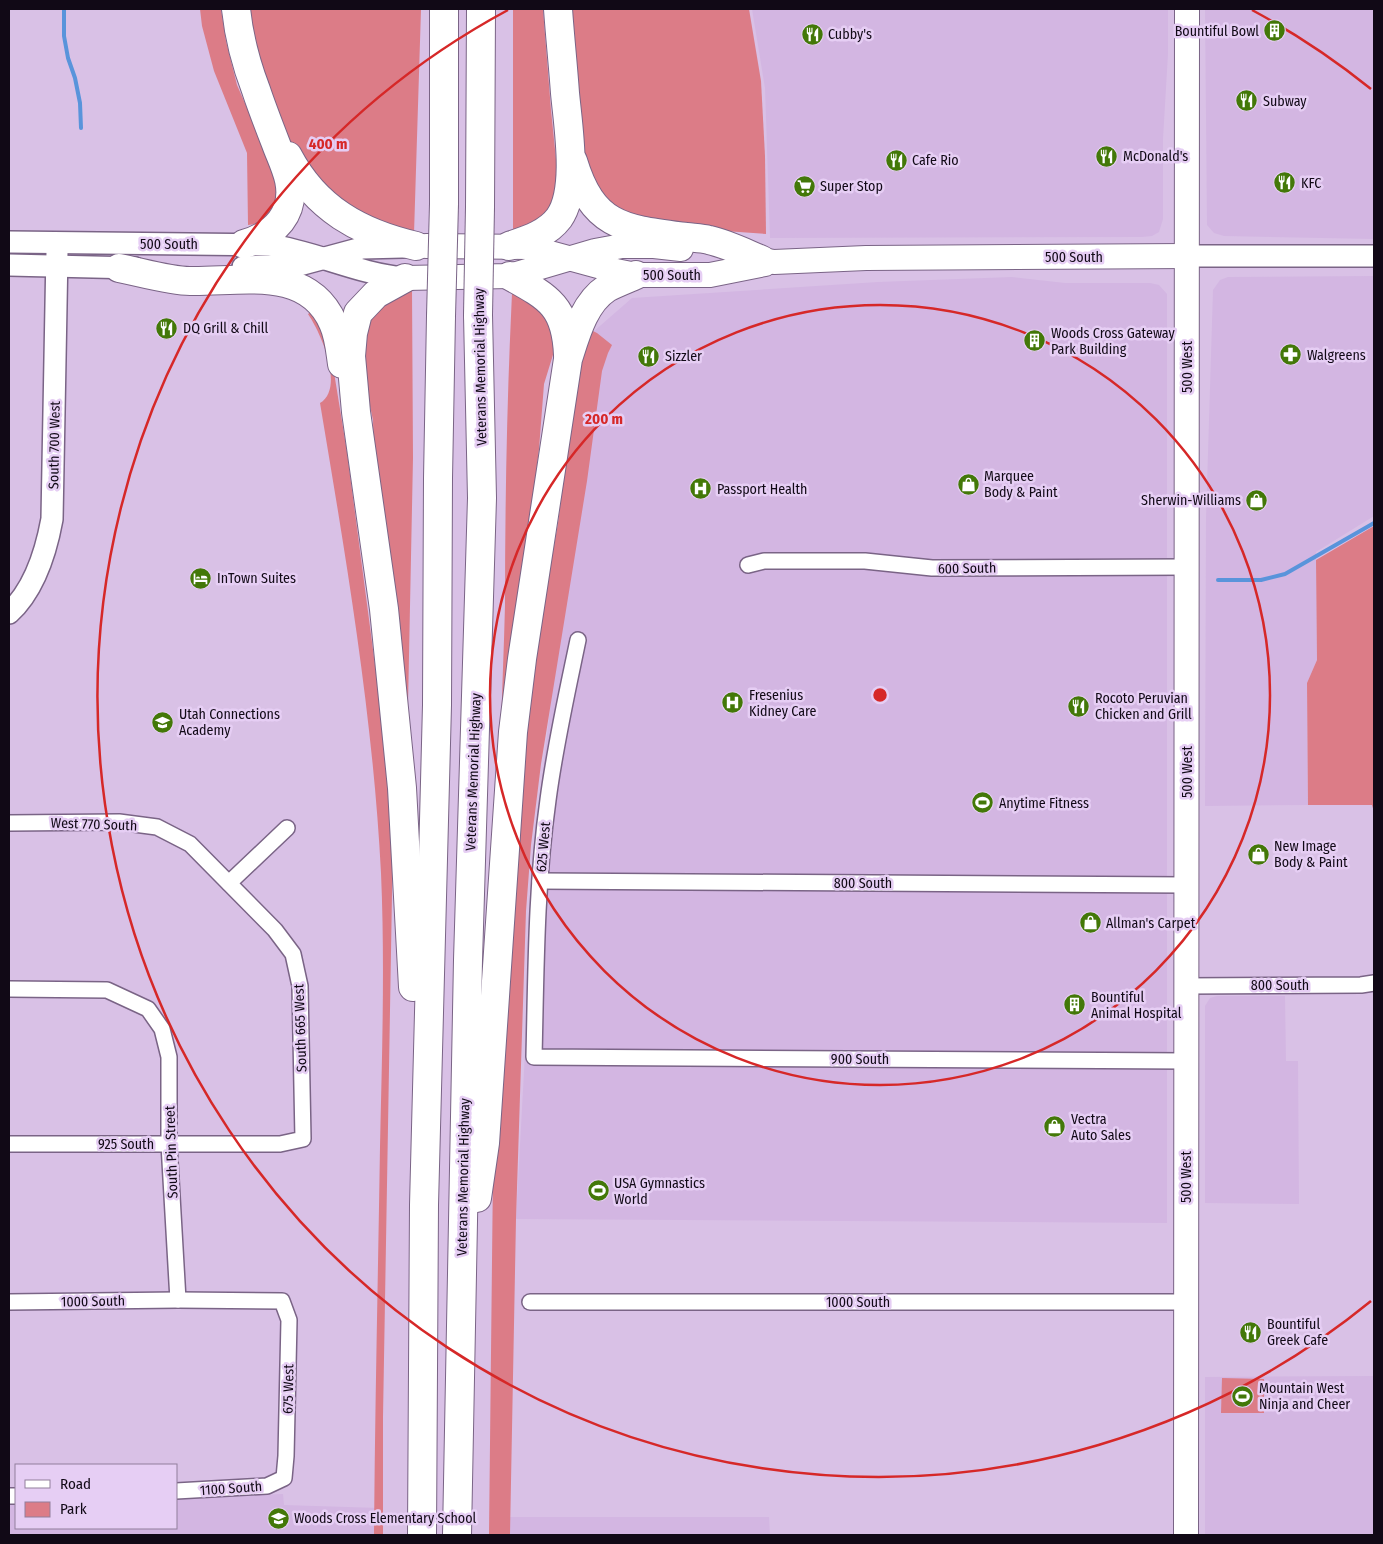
<svg xmlns="http://www.w3.org/2000/svg" width="1383" height="1544" font-family="'Fira Sans Condensed',sans-serif">
<rect width="100%" height="100%" fill="#d9c1e6"/>
<g fill="#d3b6e2">
<polygon points="752,9 1168,9 1168,54 1163,139 1163,219 1159,232 1152,236 1142,237 770,238 765,88"/>
<polygon points="1205,9 1374,10 1374,239 1224,236 1214,233 1207,225"/>
<polygon points="1374,276 1374,516 1316,552 1317,660 1307,683 1308,805 1205,806 1206,519 1213,290 1220,280 1228,277"/>
<polygon points="1012,277 1065,283 1150,283 1159,285 1167,294 1167,1223 516,1219 538,814 593,332 632,298 878,282"/>
<polygon points="1217,996 1285,996 1286,1061 1298,1061 1299,1204 1205,1203 1205,1006 1210,998"/>
<polygon points="1374,1376 1374,1535 1205,1535 1205,1377"/>
<polygon points="283,1494 284,1505 379,1508 379,1535 9,1535 9,1504 16,1504 16,1528 176,1528 176,1498"/>
<polygon points="510,1517 769,1517 770,1535 510,1535"/>
</g>
<g fill="#dc7c87">
<path d="M200,9H221L226,41L237,85L278,179L276,211C267,218 260,224 248,225L247,153L214,71L202,26Z"/>
<polygon points="242,9 421,9 414,233 351,216 297,161 261,78"/>
<polygon points="513,9 543,9 551,110 558,179 558,190 545,220 513,232"/>
<polygon points="568,9 749,9 761,81 765,156 766,234 696,229 622,216 587,186"/>
<polygon points="412,291 413,458 408,705 405,708 374,466 373,420 367,392 360,324 398,292"/>
<path d="M512,293L546,313L556,345L544,384L539,449L508,698L501,731C502,689 504,647 505,605C505,501 507,397 512,293Z"/>
<path d="M312,311L319,319L331,354L347,452L385,741L393,836L383,1417V1535H374C375,1406 378,1276 380,1147C382,1056 385,964 381,873C373,716 346,558 320,403C345,388 321,333 308,314Z"/>
<polygon points="583,326 597,333 612,345 608,353 602,371 587,481 541,764 531,845 526,911 516,1219 510,1535 489,1535 493,1171 525,713 558,523"/>
<polygon points="1374,526 1374,812 1372,805 1308,805 1307,683 1317,660 1316,560"/>
<polygon points="1222,1378 1264,1379 1264,1413 1221,1413"/>
</g>
<g fill="none" stroke-linecap="round" stroke-linejoin="round">
<g stroke="#5994db" stroke-width="4">
<polyline points="64,9 64,36 68,58 75,78 80,103 81,128"/>
<polyline points="1218,580 1261,580 1285,574 1374,523"/>
</g>
<defs>
<g id="street">
<polyline points="748,565 764,561 865,561 932,568 1187,567"/>
<path d="M578,640C567,693 555,746 548,800C536,885 536,972 534,1057L1186,1061"/>
<polyline points="9,823 119,822 157,827 190,844 275,930 293,954 300,986 303,1139 280,1144 9,1144"/>
<polyline points="540,881 1186,885"/>
<polyline points="229,883 287,828"/>
<polyline points="1186,986 1361,985 1374,983"/>
<polyline points="9,989 107,990 148,1009 162,1029 169,1057 169,1144 178,1300"/>
<polyline points="9,1302 178,1300 282,1301 289,1320 286,1456 284,1478 267,1486 176,1491"/>
<polyline points="530,1302 1186,1302"/>
<polyline points="9,1496 16,1496"/>
</g>
<g id="secondary">
<path d="M9,242L270,245C316,252 358,274 405,278"/>
<polyline points="1188,256 1374,256"/>
<polyline points="9,265 135,268"/>
<polyline points="243,267 299,265 362,248 403,247"/>
<path d="M9,613C34,590 46,552 52,519L57,252"/>
</g>
<g id="primary">
<polyline points="426,246 528,247 616,271 636,275 710,275 765,264"/>
<polyline points="744,257 774,262 866,258 1188,256"/>
<polyline points="405,278 510,276 595,251 622,246 654,246 681,249"/>
<polyline points="1186,1535 1187,9"/>
</g>
<g id="highway">
<path d="M236,9C239,37 246,64 256,90C262,108 269,126 276,144C280,155 286,167 289,180C296,213 275,235 244,244"/>
<path d="M288,156C316,209 360,233 416,246"/>
<path d="M573,161C593,227 623,229 686,237C693,238 701,238 709,240C727,244 745,253 762,260"/>
<polyline points="444,204 444,9"/>
<polyline points="480,207 481,9"/>
<path d="M509,246C527,240 547,234 559,218C579,190 568,126 565,93C563,65 560,37 558,9"/>
<path d="M119,268C140,272 170,281 190,281C241,282 308,265 333,323C339,336 340,350 342,364"/>
<path d="M510,276C550,298 566,307 568,355"/>
<polyline points="405,278 376,294 358,313 353,333 351,356 356,412 384,609 402,788 413,987"/>
<path d="M477,1198L485,1143L513,732L522,659L568,359C576,334 584,303 607,288C616,283 627,279 636,275"/>
<polyline points="422,1535 424,1205 437,705 438,478 441,316"/>
<polyline points="457,1535 468,960 482,498 478,315"/>
</g>
</defs>
<use href="#street" stroke="#7a6486" stroke-width="18"/>
<use href="#secondary" stroke="#7a6486" stroke-width="24"/>
<use href="#primary" stroke="#7a6486" stroke-width="26"/>
<use href="#highway" stroke="#7a6486" stroke-width="30"/>
<use href="#street" stroke="#fff" stroke-width="15"/>
<use href="#secondary" stroke="#fff" stroke-width="21"/>
<use href="#primary" stroke="#fff" stroke-width="24"/>
<use href="#highway" stroke="#fff" stroke-width="28"/>
<defs>
<g id="highway-bridge">
<polyline points="478,315 480,207"/>
<polyline points="441,316 444,204"/>
</g>
</defs>
<use href="#highway-bridge" stroke="#7a6486" stroke-width="30" stroke-linecap="butt"/>
<use href="#highway-bridge" stroke="#fff" stroke-width="28"/>
</g>
<g fill="none" stroke="#d62828" stroke-width="2.5">
<circle cx="880" cy="695" r="390"/>
<path d="M1371 1301A780 780 0 1 1 508 10M1252 10A780 780 0 0 1 1371 89"/>
</g>
<defs>
<symbol id="building-disc" viewBox="-11 -11 22 22"><circle r="9.5" fill="#437808" stroke="#e6cef4"/><path d="M-4-6H4V6H1V3H-1V6H-4ZM-2.5-4.3h1.7v1.8h-1.7ZM.8-4.3h1.7v1.8H.8ZM-2.5-1h1.7V.8h-1.7ZM.8-1h1.7V.8H.8Z" fill="#fff"/></symbol>
<symbol id="restaurant-disc" viewBox="-11 -11 22 22"><circle r="9.5" fill="#437808" stroke="#e6cef4"/><path d="M-5-6h1v4h1v-4h1v4h1v-4h1v5L-1.5 .5V6h-2V.5L-5-1ZM5-6V6H3V1.5H1.5Q1.5-4 5-6Z" fill="#fff"/></symbol>
<symbol id="supermarket-disc" viewBox="-11 -11 22 22"><circle r="9.5" fill="#437808" stroke="#e6cef4"/><path d="M-6-5.5h2.5l.6 2H6L4.5 2H-2.5L-4.4-4H-6ZM-1.5 3.2a1.3 1.3 0 1 0 .1 0ZM3 3.2a1.3 1.3 0 1 0 .1 0Z" fill="#fff"/></symbol>
<symbol id="pharmacy-disc" viewBox="-11 -11 22 22"><circle r="9.5" fill="#437808" stroke="#e6cef4"/><path d="M-2-6h4v4h4v4h-4v4h-4v-4h-4v-4h4Z" fill="#fff"/></symbol>
<symbol id="shop-disc" viewBox="-11 -11 22 22"><circle r="9.5" fill="#437808" stroke="#e6cef4"/><path d="M-5-2.5h2.3a2.7 3.5 0 0 1 5.4 0H5L5.5 6h-11ZM-1.5-2.5h3a1.5 2.3 0 0 0-3 0Z" fill="#fff"/></symbol>
<symbol id="hospital-disc" viewBox="-11 -11 22 22"><circle r="9.5" fill="#437808" stroke="#e6cef4"/><path d="M-5-5h3v3.5h4V-5h3V5h-3V1.5h-4V5h-3Z" fill="#fff"/></symbol>
<symbol id="hotel-disc" viewBox="-11 -11 22 22"><circle r="9.5" fill="#437808" stroke="#e6cef4"/><path d="M-6-4.5h1.5V1H6V5H4.5V3h-9V5H-6ZM-4 0a1.8 1.8 0 1 1 3.6 0ZM.5 0V-2.5h3Q6-2.5 6 0Z" fill="#fff"/></symbol>
<symbol id="school-disc" viewBox="-11 -11 22 22"><circle r="9.5" fill="#437808" stroke="#e6cef4"/><path d="M0-5L7-2L0 1L-7-2ZM-4 1L0 2.5L4 1V4Q0 6-4 4Z" fill="#fff"/></symbol>
<symbol id="stadium-disc" viewBox="-11 -11 22 22"><circle r="9.5" fill="#437808" stroke="#e6cef4"/><path d="M0-5a6.5 5 0 1 0 0 10a6.5 5 0 1 0 0-10ZM-3.5-1.8h7v3.6h-7Z" fill="#fff"/></symbol>
</defs>
<g fill-rule="evenodd">
<use href="#building-disc" x="1262" y="18" width="25" height="25"/>
<use href="#restaurant-disc" x="800" y="22" width="25" height="25"/>
<use href="#restaurant-disc" x="1234" y="88" width="25" height="25"/>
<use href="#restaurant-disc" x="1094" y="144" width="25" height="25"/>
<use href="#restaurant-disc" x="884" y="148" width="25" height="25"/>
<use href="#restaurant-disc" x="1272" y="170" width="25" height="25"/>
<use href="#supermarket-disc" x="792" y="174" width="25" height="25"/>
<use href="#restaurant-disc" x="154" y="316" width="25" height="25"/>
<use href="#building-disc" x="1022" y="328" width="25" height="25"/>
<use href="#pharmacy-disc" x="1278" y="342" width="25" height="25"/>
<use href="#restaurant-disc" x="636" y="344" width="25" height="25"/>
<use href="#shop-disc" x="956" y="472" width="25" height="25"/>
<use href="#hospital-disc" x="688" y="476" width="25" height="25"/>
<use href="#shop-disc" x="1244" y="488" width="25" height="25"/>
<use href="#hotel-disc" x="188" y="566" width="25" height="25"/>
<use href="#hospital-disc" x="720" y="690" width="25" height="25"/>
<use href="#restaurant-disc" x="1066" y="694" width="25" height="25"/>
<use href="#school-disc" x="150" y="710" width="25" height="25"/>
<use href="#stadium-disc" x="970" y="790" width="25" height="25"/>
<use href="#shop-disc" x="1246" y="842" width="25" height="25"/>
<use href="#shop-disc" x="1078" y="910" width="25" height="25"/>
<use href="#building-disc" x="1062" y="992" width="25" height="25"/>
<use href="#shop-disc" x="1042" y="1114" width="25" height="25"/>
<use href="#stadium-disc" x="586" y="1178" width="25" height="25"/>
<use href="#restaurant-disc" x="1238" y="1320" width="25" height="25"/>
<use href="#stadium-disc" x="1230" y="1384" width="25" height="25"/>
<use href="#school-disc" x="266" y="1506" width="25" height="25"/>
</g>
<g text-anchor="middle" stroke-width="5" stroke-linejoin="round" paint-order="stroke">
<g font-size="14" fill="#110916" stroke="#e6cef4" text-anchor="start">
<text x="1259" y="36" text-anchor="end">Bountiful Bowl</text>
<text x="828" y="39">Cubby's</text>
<text x="1263" y="106">Subway</text>
<text x="1123" y="161">McDonald's</text>
<text x="912" y="165">Cafe Rio</text>
<text x="1301" y="188">KFC</text>
<text x="820" y="191">Super Stop</text>
<text x="183" y="333">DQ Grill &amp; Chill</text>
<text x="1051" y="338">Woods Cross Gateway<tspan x="1051" dy="16">Park Building</tspan></text>
<text x="1307" y="360">Walgreens</text>
<text x="665" y="361">Sizzler</text>
<text x="984" y="481">Marquee<tspan x="984" dy="16">Body &amp; Paint</tspan></text>
<text x="717" y="494">Passport Health</text>
<text x="1241" y="505" text-anchor="end">Sherwin-Williams</text>
<text x="217" y="583">InTown Suites</text>
<text x="749" y="700">Fresenius<tspan x="749" dy="16">Kidney Care</tspan></text>
<text x="1095" y="703">Rocoto Peruvian<tspan x="1095" dy="16">Chicken and Grill</tspan></text>
<text x="179" y="719">Utah Connections<tspan x="179" dy="16">Academy</tspan></text>
<text x="999" y="808">Anytime Fitness</text>
<text x="1274" y="851">New Image<tspan x="1274" dy="16">Body &amp; Paint</tspan></text>
<text x="1106" y="928">Allman's Carpet</text>
<text x="1091" y="1002">Bountiful<tspan x="1091" dy="16">Animal Hospital</tspan></text>
<text x="1071" y="1124">Vectra<tspan x="1071" dy="16">Auto Sales</tspan></text>
<text x="614" y="1188">USA Gymnastics<tspan x="614" dy="16">World</tspan></text>
<text x="1267" y="1329">Bountiful<tspan x="1267" dy="16">Greek Cafe</tspan></text>
<text x="1259" y="1393">Mountain West<tspan x="1259" dy="16">Ninja and Cheer</tspan></text>
<text x="294" y="1523">Woods Cross Elementary School</text>
</g>
<g font-size="14" fill="#110916" stroke="#e6cef4">
<text x="169" y="249">500 South</text>
<text x="1074" y="262">500 South</text>
<text x="672" y="280">500 South</text>
<text transform="translate(480 367) rotate(-91)" y="5">Veterans Memorial Highway</text>
<text transform="translate(1187 367) rotate(-90)" y="5">500 West</text>
<text transform="translate(54 445) rotate(-89)" y="5">South 700 West</text>
<text transform="translate(967 568) rotate(-1)" y="5">600 South</text>
<text transform="translate(473 772) rotate(-88)" y="5">Veterans Memorial Highway</text>
<text transform="translate(1187 772) rotate(-90)" y="5">500 West</text>
<text transform="translate(94 824) rotate(2)" y="5">West 770 South</text>
<text transform="translate(543 847) rotate(-85)" y="5">625 West</text>
<text x="863" y="888">800 South</text>
<text x="1280" y="990">800 South</text>
<text transform="translate(300 1028) rotate(-92)" y="5">South 665 West</text>
<text x="860" y="1064">900 South</text>
<text x="126" y="1149">925 South</text>
<text transform="translate(171 1152) rotate(-92)" y="5">South Pin Street</text>
<text transform="translate(463 1177) rotate(-89)" y="5">Veterans Memorial Highway</text>
<text transform="translate(1186 1177) rotate(-90)" y="5">500 West</text>
<text transform="translate(93 1301) rotate(-1)" y="5">1000 South</text>
<text x="858" y="1307">1000 South</text>
<text transform="translate(288 1389) rotate(-89)" y="5">675 West</text>
<text transform="translate(231 1488) rotate(-4)" y="5">1100 South</text>
</g>
</g>
<circle cx="880" cy="695" r="8" fill="#d62828" stroke="#e6cef4" stroke-width="2.5"/>
<g font-size="15" text-anchor="middle" font-weight="bold" fill="#d62828" stroke="#e6cef4" stroke-width="5" stroke-linejoin="round" paint-order="stroke">
<text x="328" y="149">400 m</text>
<text x="604" y="424">200 m</text>
</g>
<rect width="1383" height="1544" fill="none" stroke="#110916" stroke-width="20"/>
<rect x="15" y="1464" width="162" height="65" fill="#e6cef4" stroke="#917f9b"/>
<rect x="25" y="1480" width="25" height="8" fill="#ffffff" stroke="#917f9b"/>
<text x="60" y="1489" font-size="15" fill="#110916">Road</text>
<rect x="25" y="1502" width="25" height="15" fill="#dc7c87" stroke="#917f9b"/>
<text x="60" y="1514" font-size="15" fill="#110916">Park</text>
</svg>
